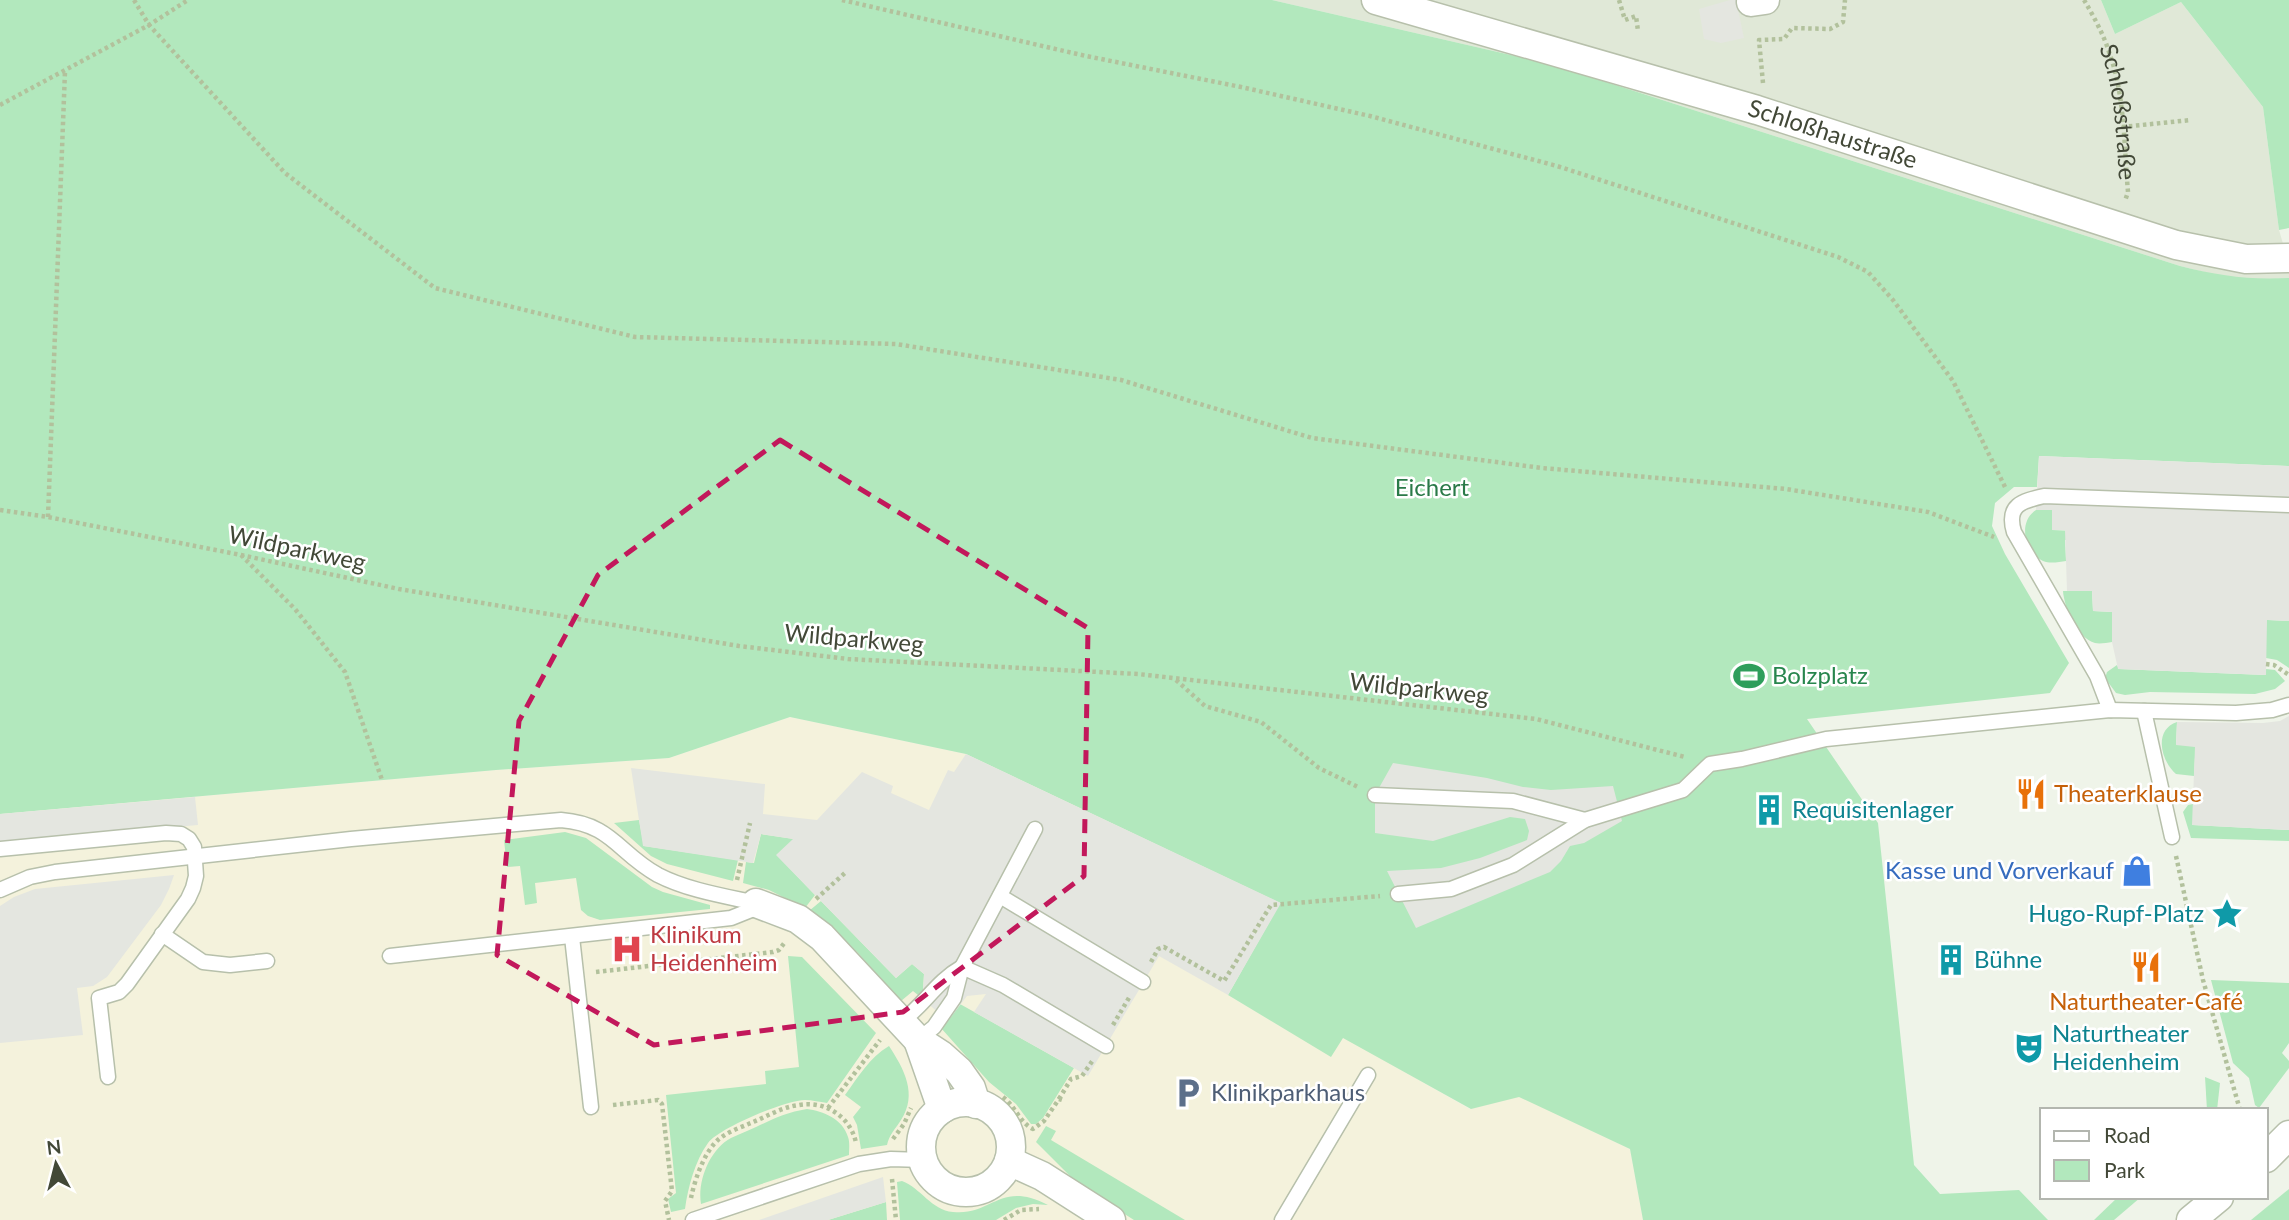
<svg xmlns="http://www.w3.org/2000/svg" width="2289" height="1220" font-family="Lato,sans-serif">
<rect width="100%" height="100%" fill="#eff4e9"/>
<polygon fill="#e0e8d7" points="1272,0 2101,0 2115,34 2181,2 2263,107 2279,230 2289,264 2289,278 2261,280 2224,277 2180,266 1550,64"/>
<polygon fill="#f4f2dc" points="790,717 966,754 1281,903 1228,995 1331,1056 1343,1037 1470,1109 1519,1096 1630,1149 1643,1220 0,1220 0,814 496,770 669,758"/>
<g fill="#b2e8bd">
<path d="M0,0H1272L1550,64L2180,266C2220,276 2248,280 2289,278V466L2039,456L2037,487H2014L1995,503L1992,526L2005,554L2069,663L2050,693L1807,719L1878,823L1914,1165L1940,1194L2019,1190L2048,1220H1643L1630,1149L1519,1097L1471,1109L1343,1038L1331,1057L1228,995L1280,903L966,754L790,717L669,758L496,770L0,814Z"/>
<polygon points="2101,0 2289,0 2289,228 2279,230 2263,107 2181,2 2115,34"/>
<path d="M2036,510H2052V530L2289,541L2065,540L2066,561C2059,562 2050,564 2043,561C2025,553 2017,522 2036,510Z"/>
<path d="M2063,591H2092L2093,611L2289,621V668L2277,660L2266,658V628L2112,620V642C2107,643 2099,644 2095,643C2077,638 2064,607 2063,591Z"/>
<polygon points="2117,665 2119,669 2265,675 2266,669 2275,670 2285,681 2275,689 2255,694 2150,692 2125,695 2116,693 2105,678 2107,672"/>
<path d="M2177,722L2176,744L2289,751V761L2195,757L2194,776L2176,774C2161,761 2153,730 2177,722Z"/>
<polygon points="2193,804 2193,825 2289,830 2289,841 2191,838 2183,812 2188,805"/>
<polygon points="639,820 644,846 738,860 733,881 667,864 651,856 614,823"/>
<polygon points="565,832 586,838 652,887 663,892 710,905 710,909 600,920 588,916 581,910 576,878 535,883 537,903 525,905 520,866 507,867 504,840"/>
<polygon points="761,834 794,839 777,855 815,895 805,908 769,890 743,883 746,862 754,863"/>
<polygon points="821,901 896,978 912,964 924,974 923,991 918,995 913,991 901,1001 857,952 809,911"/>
<path d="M788,956L802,957L876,1033L827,1103C820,1102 812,1100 805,1100C786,1100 719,1128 708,1143C695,1161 688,1187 685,1209L671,1212L668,1199L676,1193L666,1095L766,1084L765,1071L799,1067Z"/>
<polygon points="2211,980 2289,983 2289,1043 2282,1053 2289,1061 2289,1068 2259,1108 2255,1105 2249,1078 2233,1063"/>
<polygon points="960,1004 1074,1068 1043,1118 1036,1124 1031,1124 1016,1104 989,1082 941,1028"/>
<path d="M889,1046C904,1069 918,1094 901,1120C896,1128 889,1135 887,1145L861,1149L857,1125L853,1117L861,1107L845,1095C858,1077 870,1057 889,1046Z"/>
<polygon points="2205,1077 2220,1083 2217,1110 2207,1110"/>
<path d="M807,1109C823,1111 843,1119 848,1137C850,1142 849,1150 849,1155L701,1204C697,1181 710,1149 731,1138C739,1134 748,1131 756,1127C773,1119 787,1112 807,1109Z"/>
<polygon points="1046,1126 1056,1131 1051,1140 1185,1220 1134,1220 1079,1185 1036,1142"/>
<path d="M902,1181C921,1188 931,1210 953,1212C993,1216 999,1180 1048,1205L1033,1204L1016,1208L996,1220H900L897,1182Z"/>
<polygon points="2289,1189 2289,1220 2251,1220"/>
<polygon points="2118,1197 2141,1197 2114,1220 2094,1220"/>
<polygon points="886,1202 887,1220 828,1220"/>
</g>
<g fill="#e4e6e0">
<polygon points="1730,0 1736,0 1744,38 1721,43 1704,39 1699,9"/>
<polygon points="2039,456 2289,466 2289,621 2267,620 2266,675 2118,669 2112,642 2112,612 2093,611 2092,591 2067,591 2065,530 2052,530 2052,510 2036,510"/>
<polygon points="2289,716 2289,830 2192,825 2195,747 2176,745 2177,722 2263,723 2280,721"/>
<polygon points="966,754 1281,903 1228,995 1159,956 1088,1076 974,1012 986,994 967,996 948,1021 918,995 923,991 924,974 912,964 896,978 776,855 793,839 761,834 753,863 643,846 631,768 765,784 763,814 817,820 862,772 893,786 891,793 929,810 948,770 954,772"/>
<polygon points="1393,763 1487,778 1523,787 1551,790 1613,786 1622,821 1584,843 1570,846 1561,861 1550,872 1416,928 1387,871 1441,868 1480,858 1527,840 1529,831 1525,819 1510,817 1433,841 1375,833 1375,795"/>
<polygon points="195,797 198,825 0,842 0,814"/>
<polygon points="174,875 169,889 161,905 107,977 93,986 77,988 83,1035 0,1043 0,906 14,897 35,889"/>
<polygon points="883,1177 886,1202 828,1220 759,1220"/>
</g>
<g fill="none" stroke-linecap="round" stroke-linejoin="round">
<defs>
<g id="service">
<path d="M2110,710L2097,676L2014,532C2006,505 2022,501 2044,496L2289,505"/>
<polyline points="2144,711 2172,837"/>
<polyline points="1375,795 1513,801 1585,820"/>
<polyline points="0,849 166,833 181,834 189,839 194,847 196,876 193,888 188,899 127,984 119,992 99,998 108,1077"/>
<path d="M0,890L30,877L55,872L351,839L561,820C612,824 618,853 658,875C687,890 724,896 756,903L751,910L731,918L390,956"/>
<polyline points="1398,894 1451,889 1513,865 1585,820 1683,790 1710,764 1742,759 1826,739 2110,710 2236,713 2272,710 2289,705"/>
<polyline points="1000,896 1143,982"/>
<polyline points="162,934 203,962 230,965 267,961"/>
<polyline points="572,937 591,1107"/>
<polyline points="962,967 1003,985 1106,1046"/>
<path d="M901,1022C924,1005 937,981 962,967"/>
<polyline points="918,1040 934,1027 954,998 962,967 1035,829"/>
<polyline points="693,1220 859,1164 891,1159 923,1160"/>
<polyline points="1282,1220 1368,1075"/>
</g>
<g id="minor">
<path id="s2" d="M1376,0L1757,110L2176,245L2246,259L2289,258"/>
<polyline points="1751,2 1765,0"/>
<polyline points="756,903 798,919 822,937 918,1040 941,1055 959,1071 971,1088 976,1104"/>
<polyline points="918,1040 942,1109"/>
<circle cx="966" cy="1147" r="45"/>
<polyline points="2266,1158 2289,1135"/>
<polyline points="1009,1161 1042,1176 1111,1220"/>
<polyline points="2191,1220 2219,1197"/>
</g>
</defs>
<use href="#service" stroke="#b7c0ab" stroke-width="17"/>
<use href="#minor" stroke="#b7c0ab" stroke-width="31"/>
<g stroke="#b2c19c" stroke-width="4.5" stroke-dasharray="3.5 3.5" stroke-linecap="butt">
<polyline points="134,0 149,25 285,173 435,288 635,337 896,344 1121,380 1312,438 1542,468 1786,489 1928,512 1994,537"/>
<polyline points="842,0 1086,56 1241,87 1370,116 1557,166 1838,257 1868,272 1893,300 1953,381 2006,489"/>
<polyline points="1619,0 1625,20 1636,16 1638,31"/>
<path id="s1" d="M2084,0C2094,17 2104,35 2110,55C2125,97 2124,147 2128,192L2125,201"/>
<polyline points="1763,83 1759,40 1784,39 1792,28 1830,29 1843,22 1845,0"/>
<polyline points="0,105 149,25 188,0"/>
<polyline points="2122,127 2191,120"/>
<polyline points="0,510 48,517 241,555 399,589 739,646 848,659 1138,674 1536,719 1685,757"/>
<polyline points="48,517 65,71"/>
<polyline points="241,555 295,609 345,672 382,780"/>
<polyline points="2266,664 2274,665 2289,675"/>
<polyline points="1176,680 1205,706 1261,722 1319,768 1358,787"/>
<polyline points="2176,856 2203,980 2240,1110"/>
<polyline points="737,880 750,823"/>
<polyline points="816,899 846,872"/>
<polyline points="1151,962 1158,949 1164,947 1224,981 1271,905 1380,896"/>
<polyline points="596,972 773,952 779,950 785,942"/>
<polyline points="1113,1025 1130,996"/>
<path d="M1003,1097C1015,1106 1020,1123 1033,1129L1044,1121L1059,1099L1062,1100"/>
<polyline points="1059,1099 1071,1079 1082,1076 1093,1060"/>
<polyline points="613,1105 658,1100 662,1104 672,1191 665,1201 669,1220"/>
<polyline points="828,1108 880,1040"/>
<polyline points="893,1139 904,1124 911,1108"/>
<polyline points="892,1179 896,1220"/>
<path d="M691,1198C695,1179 704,1152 719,1139C729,1131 742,1127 753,1122C768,1116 782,1107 799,1105C825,1100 851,1117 856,1143"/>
<polyline points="1004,1220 1021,1210 1039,1209"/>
</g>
<use href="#service" stroke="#fff" stroke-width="14"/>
<use href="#minor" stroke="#fff" stroke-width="28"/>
</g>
<path fill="none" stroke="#c2185b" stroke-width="5" stroke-dasharray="14 9" stroke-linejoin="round" d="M780,440L1088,628L1084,876L903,1012L654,1045L497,955L519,721L598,575Z"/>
<defs>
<symbol id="stadium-bare" viewBox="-9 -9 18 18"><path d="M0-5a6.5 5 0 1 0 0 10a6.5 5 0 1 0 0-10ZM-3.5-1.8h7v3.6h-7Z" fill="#2e9e5b" stroke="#fff" stroke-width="2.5" paint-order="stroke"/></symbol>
<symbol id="restaurant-bare" viewBox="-9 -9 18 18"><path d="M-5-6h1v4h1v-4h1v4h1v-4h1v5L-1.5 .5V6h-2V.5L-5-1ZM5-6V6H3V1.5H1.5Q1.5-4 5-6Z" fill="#e8710a" stroke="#fff" stroke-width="2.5" paint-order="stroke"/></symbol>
<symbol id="building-bare" viewBox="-9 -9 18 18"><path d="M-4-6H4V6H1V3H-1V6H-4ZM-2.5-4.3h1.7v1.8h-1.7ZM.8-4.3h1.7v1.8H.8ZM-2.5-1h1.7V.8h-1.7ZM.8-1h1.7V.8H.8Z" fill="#0f9aa8" stroke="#fff" stroke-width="2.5" paint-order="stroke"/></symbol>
<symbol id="shop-bare" viewBox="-9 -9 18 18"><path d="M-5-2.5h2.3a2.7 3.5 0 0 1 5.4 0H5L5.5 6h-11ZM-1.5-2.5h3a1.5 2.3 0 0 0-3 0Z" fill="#3f7fe0" stroke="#fff" stroke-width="2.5" paint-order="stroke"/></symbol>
<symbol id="sight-bare" viewBox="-9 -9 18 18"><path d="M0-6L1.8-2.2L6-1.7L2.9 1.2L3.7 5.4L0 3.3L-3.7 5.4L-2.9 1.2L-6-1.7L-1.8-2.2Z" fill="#0f9aa8" stroke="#fff" stroke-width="2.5" paint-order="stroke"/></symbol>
<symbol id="hospital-bare" viewBox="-9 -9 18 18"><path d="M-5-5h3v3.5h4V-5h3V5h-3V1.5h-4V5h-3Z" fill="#e0444e" stroke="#fff" stroke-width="2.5" paint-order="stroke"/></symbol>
<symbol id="theatre-bare" viewBox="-9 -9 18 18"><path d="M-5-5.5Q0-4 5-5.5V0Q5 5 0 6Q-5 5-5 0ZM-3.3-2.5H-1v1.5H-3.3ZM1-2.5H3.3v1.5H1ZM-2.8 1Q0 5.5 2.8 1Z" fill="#0f9aa8" stroke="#fff" stroke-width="2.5" paint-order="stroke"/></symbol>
<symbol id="parking-bare" viewBox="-9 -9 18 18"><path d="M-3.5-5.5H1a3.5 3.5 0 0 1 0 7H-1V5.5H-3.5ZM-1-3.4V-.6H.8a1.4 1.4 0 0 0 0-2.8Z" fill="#5c6f8a" stroke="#fff" stroke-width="2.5" paint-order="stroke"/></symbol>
</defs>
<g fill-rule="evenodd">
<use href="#stadium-bare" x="1727" y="654" width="44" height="44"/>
<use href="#restaurant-bare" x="2009" y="772" width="44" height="44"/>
<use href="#building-bare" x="1747" y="788" width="44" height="44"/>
<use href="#shop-bare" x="2115" y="849" width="44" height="44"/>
<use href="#sight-bare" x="2205" y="892" width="44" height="44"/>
<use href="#hospital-bare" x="605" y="927" width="44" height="44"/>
<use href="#building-bare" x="1929" y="938" width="44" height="44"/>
<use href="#restaurant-bare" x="2124" y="945" width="44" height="44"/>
<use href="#theatre-bare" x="2007" y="1026" width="44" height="44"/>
<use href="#parking-bare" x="1166" y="1071" width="44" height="44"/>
</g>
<g text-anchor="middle" stroke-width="5" stroke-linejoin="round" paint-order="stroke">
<g font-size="24" fill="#424837" stroke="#fff">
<text dy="8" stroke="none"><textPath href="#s1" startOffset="119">Schloßstraße</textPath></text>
<text dy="8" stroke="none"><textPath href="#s2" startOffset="476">Schloßhaustraße</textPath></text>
<text transform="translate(297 549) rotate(12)" y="8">Wildparkweg</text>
<text transform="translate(854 639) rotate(5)" y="8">Wildparkweg</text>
<text transform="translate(1419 689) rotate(6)" y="8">Wildparkweg</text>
</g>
<g font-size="24" fill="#2a7a48" stroke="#fff">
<text x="1432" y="496">Eichert</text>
</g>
<g font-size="24" fill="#27864d" stroke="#fff" text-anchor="start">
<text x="1772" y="684">Bolzplatz</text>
</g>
<g font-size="24" fill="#c56008" stroke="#fff" text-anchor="start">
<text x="2054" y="802">Theaterklause</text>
<text x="2146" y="1010" text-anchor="middle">Naturtheater-Café</text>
</g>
<g font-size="24" fill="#0d838f" stroke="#fff" text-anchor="start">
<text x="1792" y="818">Requisitenlager</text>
<text x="2204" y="922" text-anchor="end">Hugo-Rupf-Platz</text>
<text x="1974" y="968">Bühne</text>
<text x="2052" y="1042">Naturtheater<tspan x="2052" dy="28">Heidenheim</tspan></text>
</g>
<g font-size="24" fill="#366cbe" stroke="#fff" text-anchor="end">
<text x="2114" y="879">Kasse und Vorverkauf</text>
</g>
<g font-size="24" fill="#be3a42" stroke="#fff" text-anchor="start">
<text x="650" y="943">Klinikum<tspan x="650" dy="28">Heidenheim</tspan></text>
</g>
<g font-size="24" fill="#4e5e75" stroke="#fff" text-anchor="start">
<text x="1211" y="1101">Klinikparkhaus</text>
</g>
</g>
<rect x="2040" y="1108" width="228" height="91" fill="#ffffff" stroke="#b3b6af" stroke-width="2"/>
<rect x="2054" y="1131" width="35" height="10" fill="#ffffff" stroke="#b3b6af" stroke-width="2"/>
<text x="2104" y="1143" font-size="21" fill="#424837">Road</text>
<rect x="2054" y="1160" width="35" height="21" fill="#b2e8bd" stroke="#b3b6af" stroke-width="2"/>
<text x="2104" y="1178" font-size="21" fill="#424837">Park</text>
<g transform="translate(56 1164) rotate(353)" stroke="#ffffff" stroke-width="5" paint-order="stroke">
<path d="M0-5L12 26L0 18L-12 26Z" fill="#424837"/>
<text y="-10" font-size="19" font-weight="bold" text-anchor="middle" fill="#424837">N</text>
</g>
</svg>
